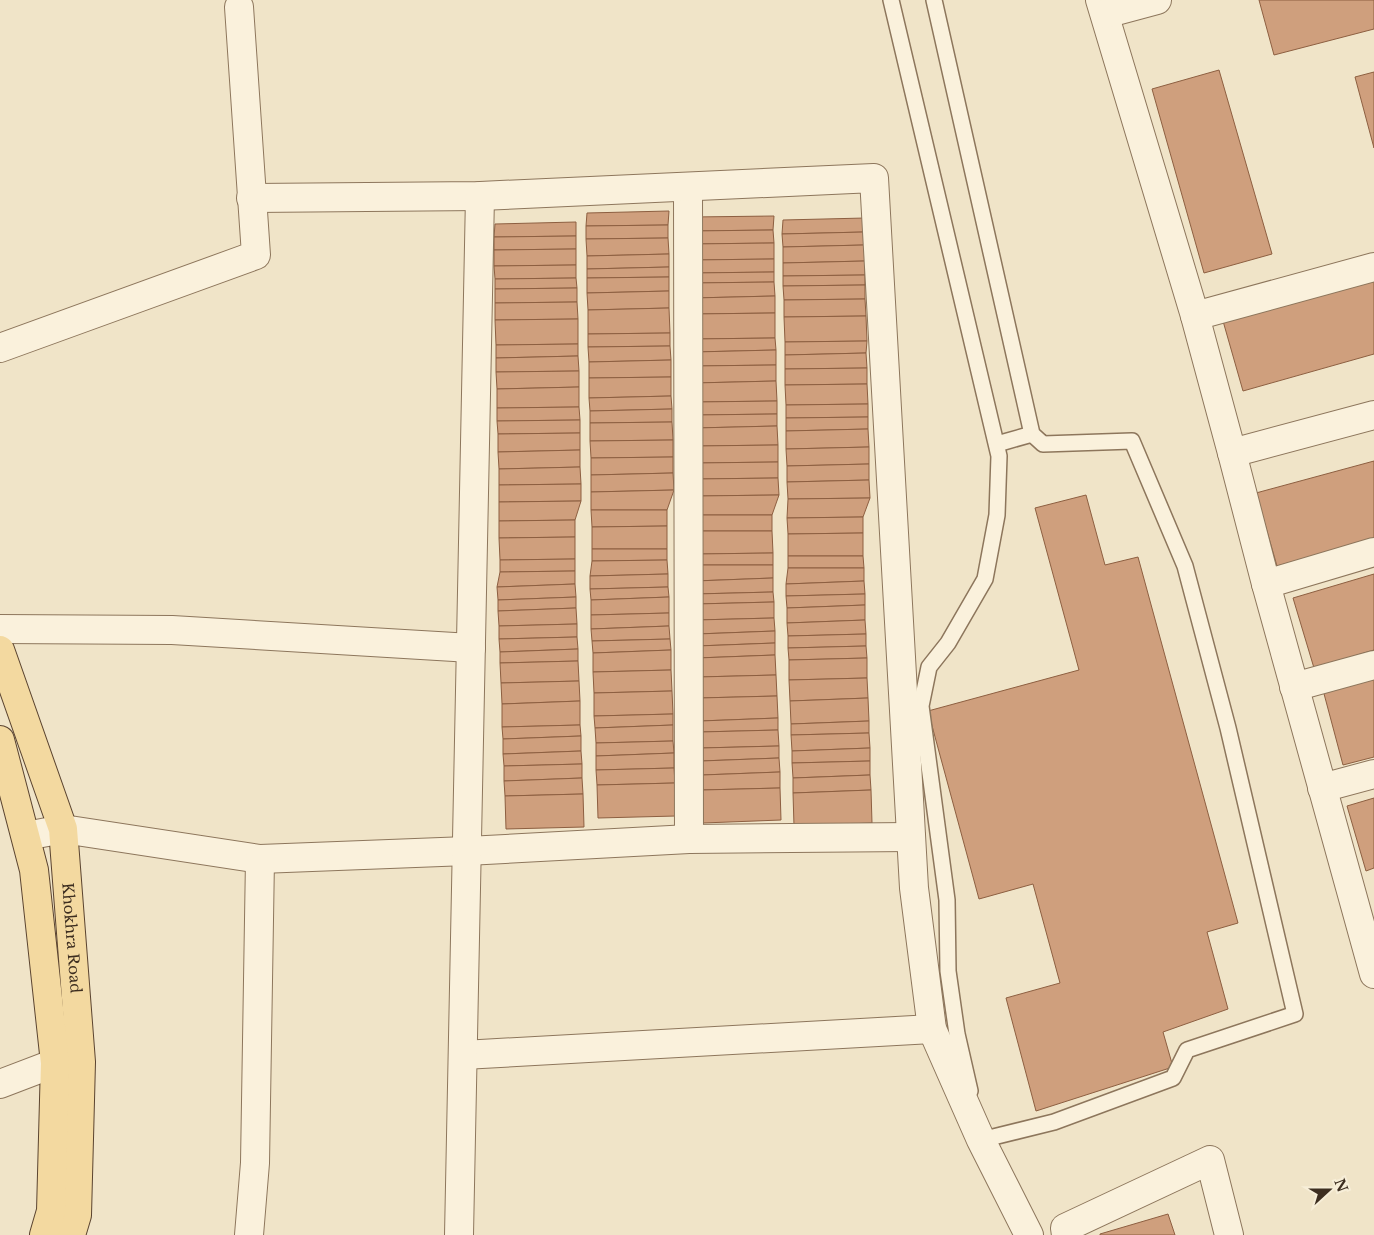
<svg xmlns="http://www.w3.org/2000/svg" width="1374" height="1235" font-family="'Libre Baskerville',serif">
<rect width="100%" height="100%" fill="#f0e4c8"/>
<g fill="#cf9f7d" stroke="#8d5f41">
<polygon points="1259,0 1374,0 1374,29 1274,55"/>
<polygon points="1219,70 1272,254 1204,273 1152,89"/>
<polygon points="1374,72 1374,148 1355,77"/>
<polygon points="669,211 668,225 586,226 587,213"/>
<polygon points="774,216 773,230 691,231 692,217"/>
<polygon points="865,218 864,232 782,234 783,220"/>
<polygon points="576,222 576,236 494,237 495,224"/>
<polygon points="668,225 668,238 586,239 586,226"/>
<polygon points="773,230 774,243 691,244 691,231"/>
<polygon points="864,232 864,245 783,247 782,234"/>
<polygon points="576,236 576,249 494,250 494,237"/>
<polygon points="668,238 669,254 587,256 586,239"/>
<polygon points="774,243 774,259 692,260 691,244"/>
<polygon points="864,245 865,261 783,263 783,247"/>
<polygon points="576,249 576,265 494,266 494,250"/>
<polygon points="669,254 669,267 587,269 587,256"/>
<polygon points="774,259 774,272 692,273 692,260"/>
<polygon points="865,261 865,275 783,276 783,263"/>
<polygon points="576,265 576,278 495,279 494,266"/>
<polygon points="669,267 669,277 587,278 587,269"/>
<polygon points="774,272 774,282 692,283 692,273"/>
<polygon points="865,275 865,285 783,286 783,276"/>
<polygon points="669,277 669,291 587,293 587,278"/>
<polygon points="576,278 577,288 495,289 495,279"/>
<polygon points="1374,278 1374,354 1243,391 1223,321"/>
<polygon points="774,282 775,296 693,298 692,283"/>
<polygon points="865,285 865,299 784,300 783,286"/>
<polygon points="577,288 577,302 495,303 495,289"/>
<polygon points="669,291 669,308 588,310 587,293"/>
<polygon points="775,296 775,313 693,314 693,298"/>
<polygon points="865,299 866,316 784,317 784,300"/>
<polygon points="577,302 578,319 495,320 495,303"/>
<polygon points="669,308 670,333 588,334 588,310"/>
<polygon points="775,313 775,338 693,339 693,314"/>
<polygon points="866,316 867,341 785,342 784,317"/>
<polygon points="578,319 578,344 496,345 495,320"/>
<polygon points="670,333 670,346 588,347 588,334"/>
<polygon points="775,338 776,350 694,352 693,339"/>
<polygon points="867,341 866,353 785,355 785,342"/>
<polygon points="578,344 578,356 496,358 496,345"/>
<polygon points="670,346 671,360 589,362 588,347"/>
<polygon points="776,350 776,365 694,366 694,352"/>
<polygon points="866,353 867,368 785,369 785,355"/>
<polygon points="578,356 579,371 496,372 496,358"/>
<polygon points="671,360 671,377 589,378 589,362"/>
<polygon points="776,365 776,381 694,383 694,366"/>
<polygon points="867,368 867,384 785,385 785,369"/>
<polygon points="579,371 579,387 497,389 496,372"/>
<polygon points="671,377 671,396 589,398 589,378"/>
<polygon points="776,381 777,401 695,402 694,383"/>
<polygon points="867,384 868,404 786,405 785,385"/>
<polygon points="579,387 579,407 497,408 497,389"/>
<polygon points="671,396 672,409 590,411 589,398"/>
<polygon points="777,401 777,414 695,415 695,402"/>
<polygon points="868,404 868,417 786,418 786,405"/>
<polygon points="579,407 580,420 497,421 497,408"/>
<polygon points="672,409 672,422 590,423 590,411"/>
<polygon points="777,414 777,426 695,428 695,415"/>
<polygon points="868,417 868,429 786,431 786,418"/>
<polygon points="580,420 580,433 498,434 497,421"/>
<polygon points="672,422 673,440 590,441 590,423"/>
<polygon points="777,426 778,445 696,446 695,428"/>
<polygon points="868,429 869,447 786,449 786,431"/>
<polygon points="580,433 580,450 498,452 498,434"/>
<polygon points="673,440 673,457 591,458 590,441"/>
<polygon points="778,445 778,462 696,463 696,446"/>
<polygon points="869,447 869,464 787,466 786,449"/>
<polygon points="580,450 580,467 499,469 498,452"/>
<polygon points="673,457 673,473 591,475 591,458"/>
<polygon points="1374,461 1374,539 1277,566 1256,493"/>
<polygon points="778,462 778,478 696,479 696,463"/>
<polygon points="869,464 869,480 787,482 787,466"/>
<polygon points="580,467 581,484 499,485 499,469"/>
<polygon points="673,473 674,490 591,492 591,475"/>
<polygon points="778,478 779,495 697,496 696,479"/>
<polygon points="869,480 870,498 788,499 787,482"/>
<polygon points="581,484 581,501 499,502 499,485"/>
<polygon points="674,490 667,510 591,510 591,492"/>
<polygon points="779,495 772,515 696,515 697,496"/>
<polygon points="1086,495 1105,565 1138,557 1238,923 1207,932 1228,1009 1163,1032 1173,1067 1036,1111 1006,998 1060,983 1033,884 979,899 928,711 1079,670 1035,508"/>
<polygon points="870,498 863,517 787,518 788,499"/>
<polygon points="581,501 575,520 499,521 499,502"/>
<polygon points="591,510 667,510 667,526 592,527"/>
<polygon points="696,515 772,515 772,531 697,531"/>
<polygon points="863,517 863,533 788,534 787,518"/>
<polygon points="575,520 575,537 499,538 499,521"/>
<polygon points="667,526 667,549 592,549 592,527"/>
<polygon points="697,531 772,531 773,553 697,554"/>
<polygon points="863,533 863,556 788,556 788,534"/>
<polygon points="575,537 575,559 500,560 499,538"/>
<polygon points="592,549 667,549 667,560 592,561"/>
<polygon points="773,553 773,565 697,565 697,554"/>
<polygon points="788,556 863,556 864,568 788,568"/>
<polygon points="575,559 575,571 500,572 500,560"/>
<polygon points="667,560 668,574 590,576 592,561"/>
<polygon points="697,565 773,565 773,578 695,581"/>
<polygon points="788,568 864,568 864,581 786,584"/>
<polygon points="575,571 575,584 497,587 500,572"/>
<polygon points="668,574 668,587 590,589 590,576"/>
<polygon points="1374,574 1374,650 1314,668 1293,598"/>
<polygon points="773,578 773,592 695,594 695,581"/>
<polygon points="864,581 865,594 786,596 786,584"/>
<polygon points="575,584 576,597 498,600 497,587"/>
<polygon points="668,587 669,597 591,600 590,589"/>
<polygon points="773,592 774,602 696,604 695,594"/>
<polygon points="865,594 865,605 787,608 786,596"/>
<polygon points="576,597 576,608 498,611 498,600"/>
<polygon points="669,597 669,613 591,615 591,600"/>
<polygon points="774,602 774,618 696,620 696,604"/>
<polygon points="865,605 865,620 787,623 787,608"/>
<polygon points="576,608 577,624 499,626 498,611"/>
<polygon points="669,613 669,626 591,629 591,615"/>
<polygon points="774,618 775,631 697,634 696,620"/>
<polygon points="865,620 866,634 788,636 787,623"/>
<polygon points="577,624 577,637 499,639 499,626"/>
<polygon points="669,626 670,639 592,641 591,629"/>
<polygon points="775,631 775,643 697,646 697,634"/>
<polygon points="866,634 866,646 788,648 788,636"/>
<polygon points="577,637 578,649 500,652 499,639"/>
<polygon points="670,639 671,650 593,653 592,641"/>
<polygon points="775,643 775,655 697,658 697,646"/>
<polygon points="866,646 867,658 789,660 788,648"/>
<polygon points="578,649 578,661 500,663 500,652"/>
<polygon points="671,650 671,670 593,672 593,653"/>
<polygon points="775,655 776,675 698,677 697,658"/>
<polygon points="867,658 867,678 789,680 789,660"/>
<polygon points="578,661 579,681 501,683 500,663"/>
<polygon points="671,670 672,691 594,693 593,672"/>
<polygon points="776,675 777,696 699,698 698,677"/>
<polygon points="867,678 868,698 790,701 789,680"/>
<polygon points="1374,678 1374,757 1343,765 1323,690"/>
<polygon points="579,681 580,701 502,704 501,683"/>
<polygon points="672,691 673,714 594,716 594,693"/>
<polygon points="777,696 778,718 700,721 699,698"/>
<polygon points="868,698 869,721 791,724 790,701"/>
<polygon points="580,701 580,725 502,727 502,704"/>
<polygon points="673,714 673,725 595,728 594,716"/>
<polygon points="778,718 778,730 700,732 700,721"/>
<polygon points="869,721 869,733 791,735 791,724"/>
<polygon points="580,725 581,736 503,739 502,727"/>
<polygon points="673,725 673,741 596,743 595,728"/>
<polygon points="778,730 779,746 701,748 700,732"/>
<polygon points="869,733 870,748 792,751 791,735"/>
<polygon points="581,736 581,751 503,754 503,739"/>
<polygon points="673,741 674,753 596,756 596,743"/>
<polygon points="779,746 779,758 701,761 701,748"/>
<polygon points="870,748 870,761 792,763 792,751"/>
<polygon points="581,751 582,764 504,766 503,754"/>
<polygon points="674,753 674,768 596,770 596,756"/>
<polygon points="779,758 780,772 702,775 701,761"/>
<polygon points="870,761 870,775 793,778 792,763"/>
<polygon points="582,764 582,778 504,781 504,766"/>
<polygon points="674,768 675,783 597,785 596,770"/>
<polygon points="780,772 780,788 702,790 702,775"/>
<polygon points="870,775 871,790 793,793 793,778"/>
<polygon points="582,778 583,794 505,796 504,781"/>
<polygon points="675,783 676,816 598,818 597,785"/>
<polygon points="780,788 781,820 703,823 702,790"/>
<polygon points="871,790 872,823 794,826 793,793"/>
<polygon points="583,794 584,827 506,829 505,796"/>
<polygon points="1374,798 1374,868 1366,871 1347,806"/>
<polygon points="1168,1214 1175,1235 1100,1235 1100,1234"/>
</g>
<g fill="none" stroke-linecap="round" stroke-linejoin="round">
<defs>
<g id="service">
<polyline points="891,0 999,456 997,515 985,579 948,643 929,667 921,706 947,900 948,971 957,1034 970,1091"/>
<polyline points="934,0 1032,434 1043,444 1132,441 1185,566 1228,728 1295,1014 1187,1050 1173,1078 1054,1122 981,1140 980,1135"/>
<polyline points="997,444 1032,434"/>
</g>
<g id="minor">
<polyline points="1100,0 1195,316 1374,267"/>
<polyline points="1105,14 1157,0"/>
<polyline points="688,187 689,839"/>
<polyline points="251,198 480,196 874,178 914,888 932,1029 981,1140 1029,1235"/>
<polyline points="1195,316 1232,453 1374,415"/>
<polyline points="0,348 256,255 239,7"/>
<polyline points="1232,453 1266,584 1374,974"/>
<polyline points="1266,584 1374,552"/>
<polyline points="0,629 172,630 471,648"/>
<polyline points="1294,687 1374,665"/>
<polyline points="1322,788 1374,774"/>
<polyline points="26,836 63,829 260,859 467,851 689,839 911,837"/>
<polyline points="463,1055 932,1029"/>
<polyline points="249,1235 255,1163 260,859"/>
<polyline points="459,1235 480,196"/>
<polyline points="1066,1235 1065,1228 1210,1160 1229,1235"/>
</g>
<polyline id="tertiary" points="0,1084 55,1063"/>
<g id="primary">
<path id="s1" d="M0,650L63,829L81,1062L77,1215L71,1235"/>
<polyline points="0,740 34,870 55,1063 51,1211 44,1235"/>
</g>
</defs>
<use href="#service" stroke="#8d765c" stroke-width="18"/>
<use href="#minor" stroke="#8d765c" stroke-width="30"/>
<use href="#tertiary" stroke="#8d765c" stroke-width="30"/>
<use href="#primary" stroke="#5b4430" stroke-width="30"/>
<use href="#service" stroke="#faf1dc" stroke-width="15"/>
<use href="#minor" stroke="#faf1dc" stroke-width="28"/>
<use href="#tertiary" stroke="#faf1dc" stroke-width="28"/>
<use href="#primary" stroke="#f3d9a0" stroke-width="28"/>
</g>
<g text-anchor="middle" stroke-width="5" stroke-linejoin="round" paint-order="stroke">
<g font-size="15" fill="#3d2e20" stroke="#f7eed8">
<text dy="5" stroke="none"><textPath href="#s1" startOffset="299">Khokhra Road</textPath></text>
</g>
</g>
<g transform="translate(1329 1190) rotate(69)" stroke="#f7eed8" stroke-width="4" paint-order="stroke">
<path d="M0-4L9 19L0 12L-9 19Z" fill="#3d2e20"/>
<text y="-8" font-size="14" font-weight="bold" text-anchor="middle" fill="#3d2e20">N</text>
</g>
</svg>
